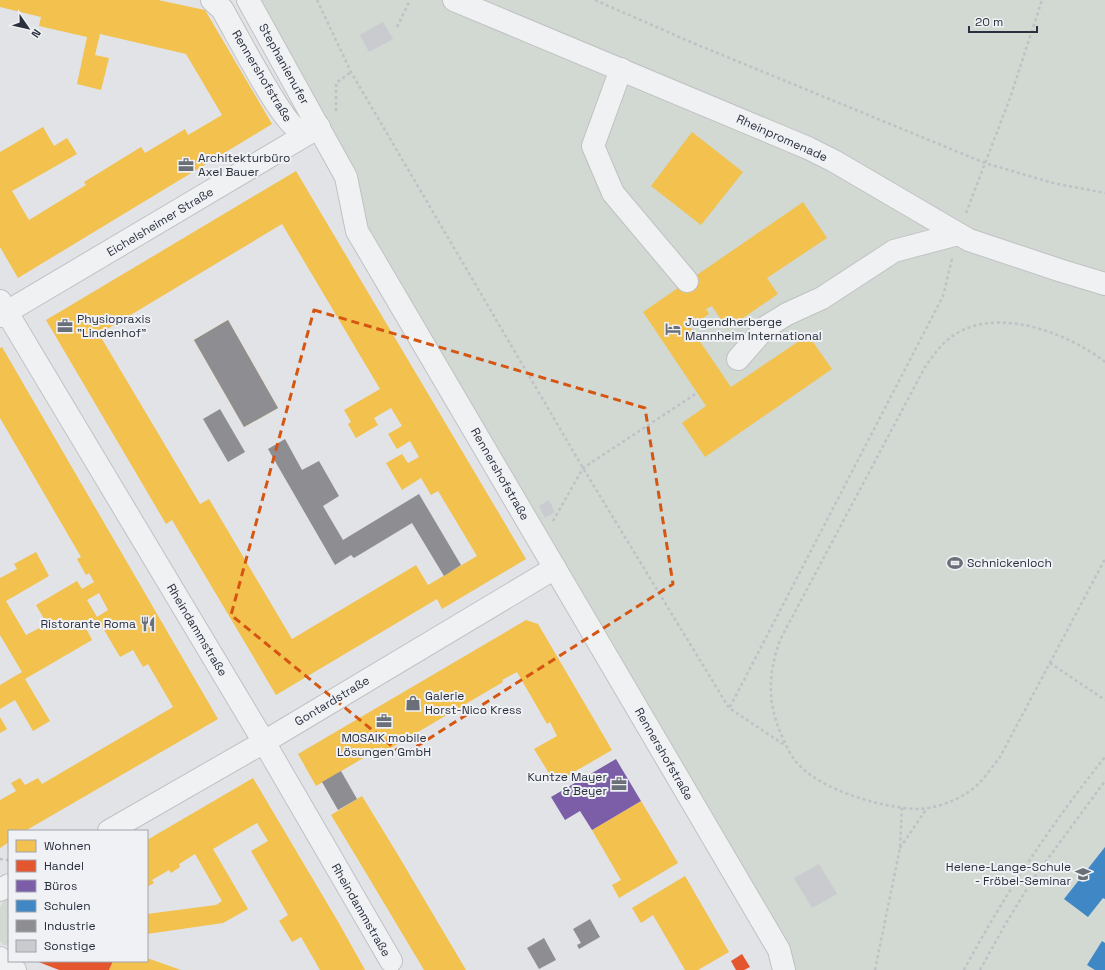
<svg xmlns="http://www.w3.org/2000/svg" width="1105" height="970" font-family="'Space Grotesk',sans-serif">
<rect width="100%" height="100%" fill="#e1e3e6"/>
<g fill="#d1d9d2">
<polygon points="248,0 1105,0 1105,970 785,970 357,231 346,177"/>
<polygon points="9,897 9,946 4,945 0,941 0,908 2,903"/>
</g>
<g fill="#f2c14e" fill-rule="evenodd">
<polygon points="0,0 158,0 205,10 272,124 18,278 0,247 0,152 43,127 54,146 67,138 77,154 12,191 29,220 86,185 84,182 141,147 145,153 185,129 188,135 222,115 186,54 100,34 95,55 109,58 101,90 77,84 87,37 39,26 41,17 0,7"/>
<polygon points="692,132 743,172 701,225 651,186"/>
<path d="M296,171L526,559L442,609L437,599L276,695L172,520L166,524L46,320ZM282,224L380,389L344,410L351,422L348,424L356,438L378,425L374,418L391,408L402,426L388,434L397,449L410,441L419,457L408,463L402,454L386,463L402,490L421,478L431,495L438,491L477,556L428,585L416,565L292,639L209,499L200,504L99,334Z"/>
<polygon points="803,202 827,238 767,278 778,294 727,329 712,306 706,309 709,314 690,327 731,387 808,335 832,369 705,457 682,423 706,406 643,312"/>
<polygon points="228,320 278,408 244,427 194,340"/>
<path d="M2,347L218,719L25,831H9V842L0,848V800L16,791L11,783L20,778L25,785L38,778L42,784L173,707L148,664L143,667L133,650L120,657L100,623L87,630L92,640L25,679L50,721L33,731L15,700L0,709V685L22,672L0,635V578L17,569L14,564L36,552L49,576L6,601L26,635L47,624L36,605L77,581L82,589L94,582L89,573L86,575L77,559L81,557L0,418V348ZM99,593L108,610L97,617L87,600Z"/>
<polygon points="526,620 538,624 612,750 555,783 534,749 557,736 550,722 547,724 517,672 502,680 503,682 384,752 382,747 316,786 298,754"/>
<polygon points="0,717 7,729 0,733"/>
<polygon points="253,778 340,925 365,970 320,970 301,937 292,942 279,921 288,915 251,851 268,841 257,823 213,849 248,909 223,923 147,934 147,914 216,905 222,901 195,854 179,864 180,867 171,873 169,870 152,880 154,883 147,887 147,840"/>
<polygon points="362,796 398,855 466,970 424,970 357,858 331,815"/>
<polygon points="641,801 678,863 619,898 612,885 621,880 592,830"/>
<polygon points="685,876 729,952 698,970 685,970 653,915 641,923 632,908"/>
<polygon points="147,958 181,970 109,970 113,961 147,961"/>
</g>
<g fill="#e4572e">
<polygon points="742,954 750,967 744,970 736,970 731,961"/>
<polygon points="36,961 113,961 109,970 59,970"/>
</g>
<polygon fill="#7b5ea7" points="616,759 641,801 592,830 580,811 565,820 551,797"/>
<g fill="#3f88c5">
<polygon points="1105,847 1105,899 1103,898 1088,917 1064,899"/>
<polygon points="1102,941 1105,943 1105,970 1095,970 1087,965"/>
</g>
<g fill="#8d8d92">
<polygon points="228,320 278,408 244,427 194,340"/>
<polygon points="220,409 245,452 228,462 203,419"/>
<polygon points="285,439 302,470 319,461 339,496 323,506 343,540 419,494 461,565 444,576 412,523 354,558 351,555 335,565 268,449"/>
<polygon points="341,771 357,799 338,810 322,782"/>
<polygon points="590,919 600,937 579,949 577,945 581,943 573,929"/>
<polygon points="544,938 556,960 539,969 527,948"/>
</g>
<g fill="#c9cbce">
<polygon points="383,22 393,39 369,52 360,35"/>
<polygon points="549,500 555,512 545,518 539,506"/>
<polygon points="819,864 837,894 812,908 794,878"/>
</g>
<g fill="none" stroke-linecap="round" stroke-linejoin="round">
<defs>
<g id="minor">
<path d="M212,0L222,9C234,29 282,123 298,129C304,131 313,128 319,127"/>
<polyline points="248,0 346,177 357,231 779,950 784,970"/>
<polyline points="454,0 808,148 834,161 969,240 1062,271 1105,284"/>
<polyline points="621,69 593,146 613,193 687,281"/>
<polyline points="0,301 264,742 391,961"/>
<polyline points="0,316 319,127"/>
<polyline points="738,359 766,327 787,314 822,298 894,251 958,234"/>
<polyline points="109,831 264,742 555,568"/>
<polyline points="0,890 9,885"/>
<polyline points="0,958 15,970"/>
</g>
</defs>
<use href="#minor" stroke="#c0c1c4" stroke-width="24"/>
<g stroke="#c0c1c6" stroke-width="2.5" stroke-dasharray="3 3" stroke-linecap="butt">
<polyline points="317,0 351,72 583,468 729,708 786,746"/>
<polyline points="595,0 693,43 985,163 1053,183 1105,193"/>
<polyline points="397,27 410,0"/>
<polyline points="336,111 336,83 351,72"/>
<polyline points="966,213 1010,98 1042,0"/>
<path d="M1105,362C1069,334 1003,308 959,332C944,340 934,354 925,367L780,640C768,674 767,703 782,736C786,745 790,755 797,763C816,784 850,796 877,803C890,806 915,811 928,808C941,806 956,800 967,793C981,785 990,769 1000,757L1105,559"/>
<polyline points="553,521 583,468 697,393"/>
<polyline points="1050,663 1105,700"/>
<polyline points="730,707 943,296 952,259"/>
<polyline points="900,848 927,808"/>
<polyline points="0,859 8,860 9,862"/>
<polyline points="875,970 900,848 902,807"/>
<path d="M964,970C1004,895 1052,823 1105,757"/>
<polyline points="980,970 1006,923 1033,879 1105,781"/>
</g>
<use href="#minor" stroke="#f0f1f3" stroke-width="22"/>
</g>
<path fill="none" stroke="#d55511" stroke-width="3" stroke-dasharray="8 5" stroke-linejoin="round" d="M314,310L645,408L673,584L403,755L231,615Z"/>
<defs>
<symbol id="office-bare" viewBox="-9 -9 18 18"><path d="M-6-3h4V-5.5h4V-3h4V5H-6ZM-1-4.5V-3h2v-1.5ZM-6 0V1H6V0Z" fill="#6a6f78" stroke="#eff1f5" stroke-width="2.5" paint-order="stroke"/></symbol>
<symbol id="hotel-bare" viewBox="-9 -9 18 18"><path d="M-6-4.5h1.5V1H6V5H4.5V3h-9V5H-6ZM-4 0a1.8 1.8 0 1 1 3.6 0ZM.5 0V-2.5h3Q6-2.5 6 0Z" fill="#6a6f78" stroke="#eff1f5" stroke-width="2.5" paint-order="stroke"/></symbol>
<symbol id="stadium-bare" viewBox="-9 -9 18 18"><path d="M0-5a6.5 5 0 1 0 0 10a6.5 5 0 1 0 0-10ZM-3.5-1.8h7v3.6h-7Z" fill="#6a6f78" stroke="#eff1f5" stroke-width="2.5" paint-order="stroke"/></symbol>
<symbol id="restaurant-bare" viewBox="-9 -9 18 18"><path d="M-5-6h1v4h1v-4h1v4h1v-4h1v5L-1.5 .5V6h-2V.5L-5-1ZM5-6V6H3V1.5H1.5Q1.5-4 5-6Z" fill="#6a6f78" stroke="#eff1f5" stroke-width="2.5" paint-order="stroke"/></symbol>
<symbol id="shop-bare" viewBox="-9 -9 18 18"><path d="M-5-2.5h2.3a2.7 3.5 0 0 1 5.4 0H5L5.5 6h-11ZM-1.5-2.5h3a1.5 2.3 0 0 0-3 0Z" fill="#6a6f78" stroke="#eff1f5" stroke-width="2.5" paint-order="stroke"/></symbol>
<symbol id="university-bare" viewBox="-9 -9 18 18"><path d="M0-5L7-2L0 1L-7-2ZM-4 1L0 2.5L4 1V4Q0 6-4 4Z" fill="#6a6f78" stroke="#eff1f5" stroke-width="2.5" paint-order="stroke"/></symbol>
</defs>
<g fill-rule="evenodd">
<use href="#office-bare" x="175" y="154" width="22" height="22"/>
<use href="#office-bare" x="54" y="315" width="22" height="22"/>
<use href="#hotel-bare" x="662" y="318" width="22" height="22"/>
<use href="#stadium-bare" x="944" y="552" width="22" height="22"/>
<use href="#restaurant-bare" x="137" y="613" width="22" height="22"/>
<use href="#shop-bare" x="402" y="692" width="22" height="22"/>
<use href="#office-bare" x="373" y="710" width="22" height="22"/>
<use href="#office-bare" x="608" y="773" width="22" height="22"/>
<use href="#university-bare" x="1072" y="863" width="22" height="22"/>
</g>
<g text-anchor="middle" stroke-width="4" stroke-linejoin="round" paint-order="stroke">
<g font-size="12" fill="#2a303d" stroke="#eff1f5">
<text transform="translate(284 64) rotate(61)" y="4">Stephanienufer</text>
<text transform="translate(262 76) rotate(59)" y="4">Rennershofstraße</text>
<text transform="translate(782 138) rotate(24)" y="4">Rheinpromenade</text>
<text transform="translate(160 222) rotate(-31)" y="4">Eichelsheimer Straße</text>
<text transform="translate(500 474) rotate(60)" y="4">Rennershofstraße</text>
<text transform="translate(197 630) rotate(59)" y="4">Rheindammstraße</text>
<text transform="translate(332 701) rotate(-31)" y="4">Gontardstraße</text>
<text transform="translate(664 754) rotate(60)" y="4">Rennershofstraße</text>
<text transform="translate(361 910) rotate(60)" y="4">Rheindammstraße</text>
</g>
<g font-size="12" fill="#2a303d" stroke="#eff1f5" text-anchor="start">
<text x="198" y="162">Architekturbüro<tspan x="198" dy="14">Axel Bauer</tspan></text>
<text x="77" y="323">Physiopraxis<tspan x="77" dy="14">"Lindenhof"</tspan></text>
<text x="685" y="326">Jugendherberge<tspan x="685" dy="14">Mannheim International</tspan></text>
<text x="967" y="567">Schnickenloch</text>
<text x="136" y="628" text-anchor="end">Ristorante Roma</text>
<text x="425" y="700">Galerie<tspan x="425" dy="14">Horst-Nico Kress</tspan></text>
<text x="384" y="742" text-anchor="middle">MOSAIK mobile<tspan x="384" dy="14">Lösungen GmbH</tspan></text>
<text x="607" y="781" text-anchor="end">Kuntze Mayer<tspan x="607" dy="14">&amp; Beyer</tspan></text>
<text x="1071" y="871" text-anchor="end">Helene-Lange-Schule<tspan x="1071" dy="14">- Fröbel-Seminar</tspan></text>
</g>
</g>
<rect x="8" y="830" width="140" height="132" fill="#eff1f5" stroke="#a0a4ab"/>
<rect x="16" y="840" width="20" height="12" fill="#f2c14e" stroke="#a0a4ab"/>
<text x="44" y="850" font-size="12" fill="#2a303d">Wohnen</text>
<rect x="16" y="860" width="20" height="12" fill="#e4572e" stroke="#a0a4ab"/>
<text x="44" y="870" font-size="12" fill="#2a303d">Handel</text>
<rect x="16" y="880" width="20" height="12" fill="#7b5ea7" stroke="#a0a4ab"/>
<text x="44" y="890" font-size="12" fill="#2a303d">Büros</text>
<rect x="16" y="900" width="20" height="12" fill="#3f88c5" stroke="#a0a4ab"/>
<text x="44" y="910" font-size="12" fill="#2a303d">Schulen</text>
<rect x="16" y="920" width="20" height="12" fill="#8d8d92" stroke="#a0a4ab"/>
<text x="44" y="930" font-size="12" fill="#2a303d">Industrie</text>
<rect x="16" y="940" width="20" height="12" fill="#c9cbce" stroke="#a0a4ab"/>
<text x="44" y="950" font-size="12" fill="#2a303d">Sonstige</text>
<g transform="translate(28 28) rotate(124)" stroke="#eff1f5" stroke-width="3" paint-order="stroke">
<path d="M0-3L7 15L0 10L-7 15Z" fill="#2a303d"/>
<text y="-6" font-size="11" font-weight="bold" text-anchor="middle" fill="#2a303d">N</text>
</g>
<path d="M969 26v6h68v-6" fill="none" stroke="#2a303d" stroke-width="2"/>
<text x="975" y="26" font-size="12" fill="#2a303d" stroke="#eff1f5" stroke-width="3" paint-order="stroke">20 m</text>
</svg>
